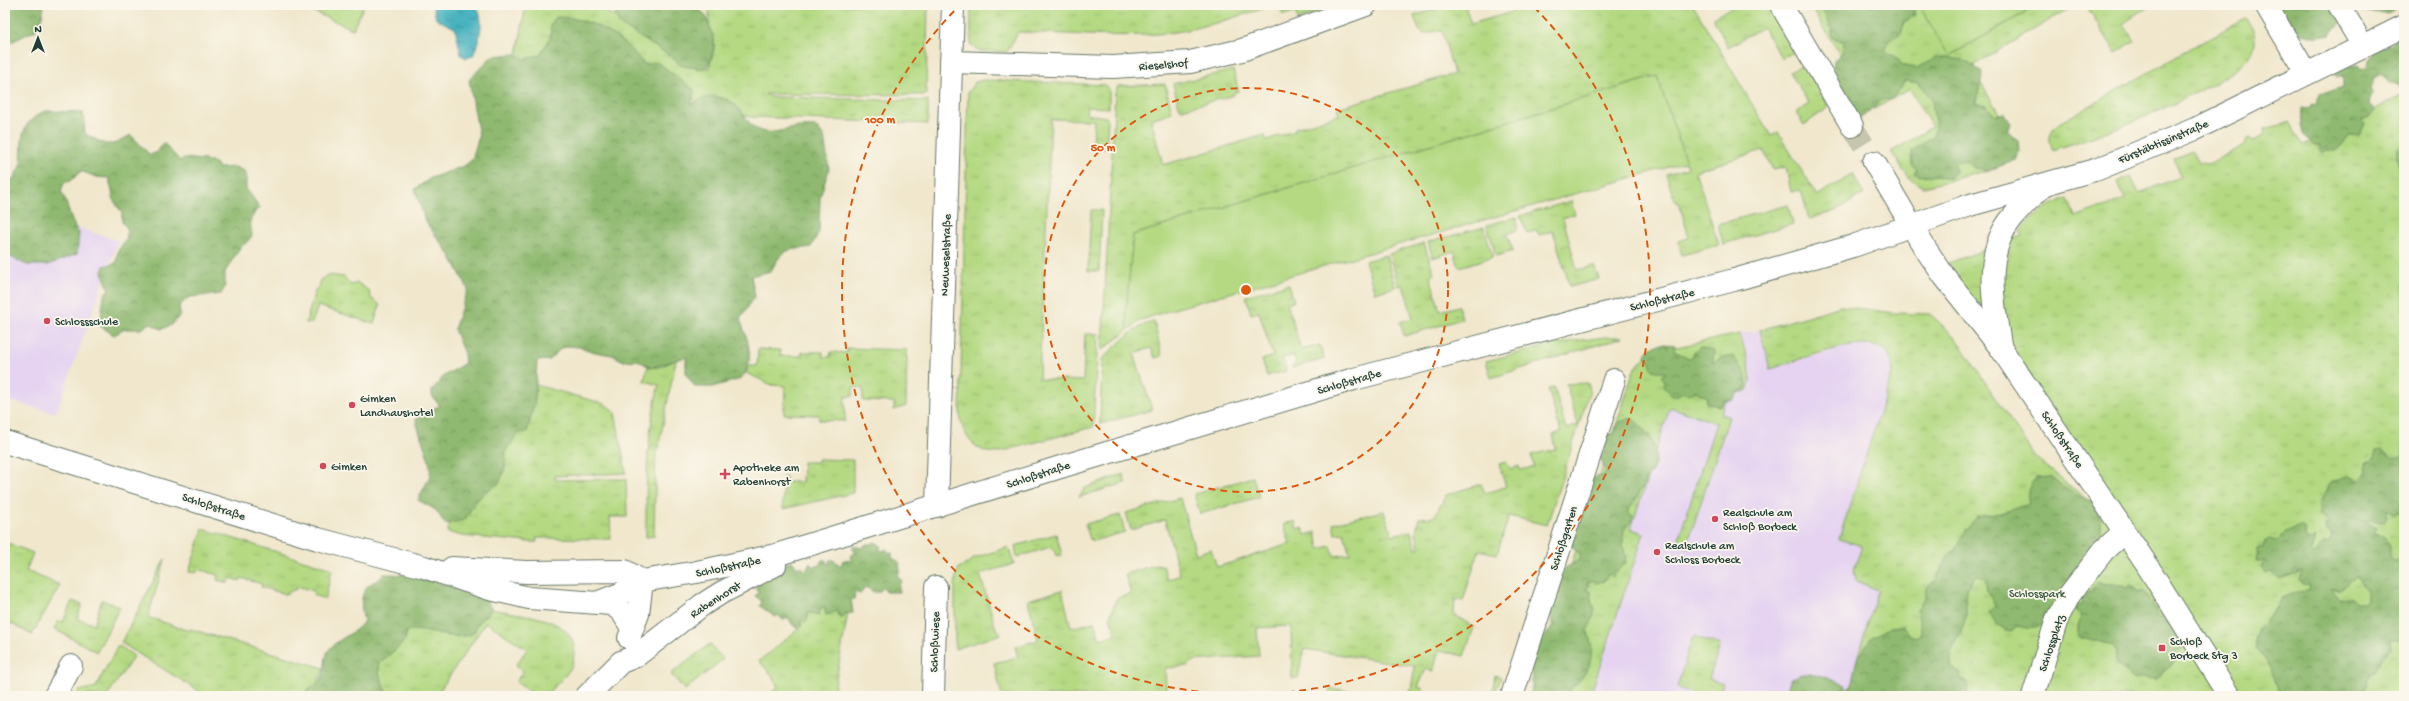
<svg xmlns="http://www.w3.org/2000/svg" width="2409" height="701" font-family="'Gochi Hand',sans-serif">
<defs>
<pattern id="grass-tufts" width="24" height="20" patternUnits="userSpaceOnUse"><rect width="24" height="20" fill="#b4d982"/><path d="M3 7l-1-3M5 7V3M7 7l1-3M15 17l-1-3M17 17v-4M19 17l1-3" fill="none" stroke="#9abb71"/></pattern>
<pattern id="forest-crowns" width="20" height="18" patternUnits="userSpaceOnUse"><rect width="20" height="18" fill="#8fb970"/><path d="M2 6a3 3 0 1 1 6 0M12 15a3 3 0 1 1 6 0" fill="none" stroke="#74985d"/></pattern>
<pattern id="water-ripples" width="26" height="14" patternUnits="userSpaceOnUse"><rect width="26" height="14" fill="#43b1be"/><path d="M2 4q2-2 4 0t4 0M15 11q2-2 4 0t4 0" fill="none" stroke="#37919b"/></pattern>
</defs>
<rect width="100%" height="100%" fill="#fbf7ec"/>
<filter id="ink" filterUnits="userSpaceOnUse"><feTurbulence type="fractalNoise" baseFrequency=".025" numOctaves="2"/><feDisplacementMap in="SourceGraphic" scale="8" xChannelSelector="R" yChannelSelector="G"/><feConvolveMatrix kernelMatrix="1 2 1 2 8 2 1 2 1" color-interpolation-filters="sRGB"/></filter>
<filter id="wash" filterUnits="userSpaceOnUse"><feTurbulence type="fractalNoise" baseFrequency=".012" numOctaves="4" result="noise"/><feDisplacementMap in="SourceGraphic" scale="16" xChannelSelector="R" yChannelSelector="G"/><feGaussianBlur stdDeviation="0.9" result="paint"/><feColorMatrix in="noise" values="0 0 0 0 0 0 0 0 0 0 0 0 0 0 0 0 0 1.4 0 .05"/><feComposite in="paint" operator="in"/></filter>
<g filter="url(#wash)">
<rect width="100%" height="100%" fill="#f0e7cc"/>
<g fill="#e5d3f1">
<polygon points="5,203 118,241 56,413 5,400"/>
<polygon points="1760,330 1770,369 1855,344 1873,345 1890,355 1893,360 1893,374 1839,539 1862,546 1854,570 1878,590 1850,686 1831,696 1529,696 1634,370 1643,359 1652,352"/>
</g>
<g fill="url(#grass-tufts)" stroke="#6a8b5b">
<polygon points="526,5 595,5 677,54 709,69 714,48 714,39 709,24 709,5 928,5 926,95 765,94 771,97 928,101 928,124 751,117 712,109 680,92 653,68 599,37 521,381 605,404 615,412 626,473 555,476 555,480 626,479 627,517 610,517 611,539 536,538 537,542 530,542 462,536 447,532 503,376 517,55"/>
<path d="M971,5H1275C1240,15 1204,29 1167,33C1118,39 1067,33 1018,32L1007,52L981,51L971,46Z"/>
<polygon points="1278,5 1337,5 1298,20 1295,12 1283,15"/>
<polygon points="1450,5 1465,5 1471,24 1515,11 1513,5 1693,5 1771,136 1778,132 1817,196 1853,174 1864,194 1835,211 1809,219 1801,190 1791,192 1786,167 1773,170 1763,150 1695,171 1719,245 1682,255 1678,241 1689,238 1679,202 1675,202 1666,174 1688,168 1657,76 1133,235 1126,313 1128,330 1102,350 1115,93 1118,86 1165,84 1172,112 1151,119 1163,165 1265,135 1266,140 1295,131 1295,128 1339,115 1337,108 1454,74 1442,30 1424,34 1419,30 1414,16"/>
<polygon points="1735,5 1768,5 1795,51 1782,59 1763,27 1728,47 1713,18"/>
<polygon points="1809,5 1919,5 1950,56 2038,5 2075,5 1971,67 2000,115 2016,160 1989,170 1924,187 1910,179 1891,152 1932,127 1910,89 1874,109"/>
<polygon points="2086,5 2150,5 2123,24 2134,41 2116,53"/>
<path d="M2245,18C2255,29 2259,43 2250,56C2241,67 2227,75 2215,82C2164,112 2109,132 2053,150C2047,137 2050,130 2061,122Z"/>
<polygon points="1804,64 1829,107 1804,125 1796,112 1809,104 1790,72"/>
<polygon points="1233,70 1239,91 1234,92 1234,95 1182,109 1179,107 1173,84"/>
<path d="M983,80L1105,85L1109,88V108L1087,107L1086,114L1106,117L1108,121L1106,149L1093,147L1094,120L1051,119L1039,379L1083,381L1085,334H1098L1093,427L996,453C974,453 961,433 960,413L968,92L975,82Z"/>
<path d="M2404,93V696H1831L1850,686L1871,646L1872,637L1857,658L1878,590L1856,581L1854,570L1862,546L1839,539L1892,374C1900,316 1796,362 1770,369L1760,330L1841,306L1895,313L1930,314L1955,337L2035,457L2125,531L1940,266L2022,236L2020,232C2032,214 2049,205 2068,198L2075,217L2125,199L2118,182L2130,176L2139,193L2180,177L2173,159L2192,150L2199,163L2208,164L2245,145L2247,139L2250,138L2253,141L2264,135L2263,129C2273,126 2281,126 2289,122L2303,145L2319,139Z"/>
<polygon points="1571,201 1575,214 1563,218 1577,270 1594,266 1599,279 1570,287 1553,231 1539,235 1537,230 1527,233 1520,216"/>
<polygon points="1788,205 1793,224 1723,244 1718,224"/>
<polygon points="1091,210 1102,210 1099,271 1088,271"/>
<polygon points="1517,217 1517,230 1507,234 1513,251 1496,256 1487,225"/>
<polygon points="1484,227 1493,257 1459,267 1454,251 1433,258 1428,242"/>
<polygon points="1424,243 1434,274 1430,276 1440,311 1459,306 1462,319 1404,336 1400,322 1413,318 1403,285 1399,286 1389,254"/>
<polygon points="1386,255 1395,287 1375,293 1365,261"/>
<polygon points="328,275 344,277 351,285 358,283 369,291 371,298 380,305 374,324 318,306 312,323 306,323 315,290 319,287 320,280"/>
<polygon points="1289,284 1294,301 1287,303 1301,350 1320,345 1324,359 1292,368 1292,366 1296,363 1294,355 1283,358 1286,371 1267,376 1262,360 1273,356 1259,312 1251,314 1246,296"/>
<path d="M1154,322L1162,356L1155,358L1151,348L1134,353L1152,410L1100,424L1102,359C1117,346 1134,325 1154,322Z"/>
<path d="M1740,334C1744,351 1756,376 1747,391L1738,393L1733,400L1724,402L1721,414L1729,417L1687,545L1691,548L1677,544L1716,423L1670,407L1631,529L1644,533L1590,696H1529L1634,370L1643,359L1652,352Z"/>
<polygon points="1605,337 1623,337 1491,378 1486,361 1560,343"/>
<polygon points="847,348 907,350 906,406 894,410 894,402 863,401 863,388 853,387 853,396 845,397 845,421 819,420 819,415 784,414 785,386 772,385 746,373 748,366 757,366 758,349 780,350 780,356 802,356 802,352 823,352 823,357 830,357 831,352 847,353"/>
<path d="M676,360L658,449L656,450L654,536L646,537C646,485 646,436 659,385L644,381L648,366C656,371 668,363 676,360Z"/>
<polygon points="1588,383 1590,390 1547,525 1509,516 1497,554 1479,550 1463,601 1455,599 1454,615 1474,627 1464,656 1439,650 1433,672 1426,669 1418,687 1423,689 1421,696 1410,696 1415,666 1304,649 1298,678 1292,678 1291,626 1257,628 1259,656 1193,661 1187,666 1165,668 1166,690 1117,692 1117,696 1002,696 994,663 1018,657 1015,647 1038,640 1028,600 1062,590 1071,628 1094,622 1100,639 1116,634 1110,617 1117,598 1131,594 1125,574 1159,564 1160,566 1163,565 1167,580 1180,575 1165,520 1131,530 1126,513 1180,498 1196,554 1211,549 1217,567 1290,544 1284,524 1295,521 1297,529 1303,528 1305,535 1316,532 1319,549 1331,546 1334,556 1350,554 1344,533 1335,534 1333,523 1384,511 1392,535 1411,531 1416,548 1419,548 1416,532 1419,518 1434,517 1446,495 1481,484 1485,493 1506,487 1499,464 1506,462 1511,469 1519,466 1520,470 1534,467 1531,455 1556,449 1553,435 1561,432 1548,389 1554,387 1566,429 1578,425 1566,384"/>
<polygon points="818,459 853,460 853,493 783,509 783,476 786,476 786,482 802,482 803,462 818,462"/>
<polygon points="1124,474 1125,483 1079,497 1085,488"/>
<polygon points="1253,477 1259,497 1200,514 1194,494"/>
<polygon points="1120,515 1125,532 1093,541 1090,539 1085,524"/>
<polygon points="203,529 332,569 325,599 313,595 314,591 300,587 285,594 261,587 262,584 241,578 240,581 230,578 228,583 217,580 218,575 198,569 196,573 189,572"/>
<polygon points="1056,534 1062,555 1056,556 1054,549 1051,547 1017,557 1015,546"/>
<polygon points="5,542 33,553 26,571 60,585 32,635 11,623 5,634"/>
<polygon points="1008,547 1014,564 980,574 995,626 1001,634 955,649 955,586 956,575 959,568 975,558"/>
<polygon points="165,559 148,617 189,631 190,629 324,668 317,684 301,696 207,696 121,643"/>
<polygon points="102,600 120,607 97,652 54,629 59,621 63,622 72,601 82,604 77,619 94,624"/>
<polygon points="821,607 826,607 824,611 837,611 838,616 848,613 833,696 767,696 778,687 772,675 759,661 802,626 800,621 808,617 808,612 819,615"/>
<path d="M491,609C516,615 571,615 574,648C574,655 574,663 570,669C564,679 553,687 545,696H537L516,682L523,671L516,665L527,649L486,622L436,696H388L379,674V663L405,641L407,631L415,629L457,636L474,632L481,619L488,615Z"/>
<polygon points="1693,636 1720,645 1709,679 1723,683 1719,696 1697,696 1677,687"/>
<polygon points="710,644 723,659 685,690 671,674"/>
<polygon points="118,645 134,656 107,696 76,696 79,691 96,687"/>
<polygon points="1495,675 1501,677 1495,696 1487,696 1492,693"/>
<polygon points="1330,688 1359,693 1358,696 1329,696"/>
</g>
<g fill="url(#forest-crowns)" stroke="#577b52" fill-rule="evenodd">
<polygon points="5,5 44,5 40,28 5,45"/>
<polygon points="612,5 691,5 705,14 714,39 714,48 709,64 703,69 682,66 669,55 619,24"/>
<path d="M1823,5H1915L1914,16L1904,22L1901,33L1889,40L1885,51L1896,57L1903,66L1917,68L1936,57L1965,60L1983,73L1976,103L1986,106L1995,115L2005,113L2011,123L2008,131L2018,141L2019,151L2016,160L1989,170L1974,168L1968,162L1954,161L1955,172L1951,177C1943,178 1926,174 1921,176L1914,173L1917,170L1913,166L1912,151L1934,135C1937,122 1932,112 1932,99L1918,83L1905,81L1892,99L1881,100L1865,115L1851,121L1833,67L1834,60L1842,54L1844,42L1832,37V29L1822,9Z"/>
<path d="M2253,5H2401C2383,20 2371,12 2352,8L2329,35L2318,37L2291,30L2275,6Z"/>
<path d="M556,17C592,17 624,37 644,65L657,62L694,90L692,104C707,94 727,94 739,109C746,117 750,127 761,131C773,135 788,128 800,127C805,126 811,127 816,127L824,137L829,169L820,197L819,232L811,247C785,251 784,247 771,271L751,276L755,296L740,319C748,340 756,360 741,379L712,387H695L686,374V357L651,368L638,360L624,361L612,355L595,352L579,347L567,346L560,349L550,360L537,361L535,400L527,432L519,433L506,450L505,468L499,484C482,491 473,504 465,520L445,524L436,510L418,500C421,492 428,483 430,474C433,464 418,433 416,419L424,412L440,406L432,396V390L444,376L465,363L464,354L454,329L468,289L450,255L425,221L415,189L431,178L464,166L472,160L479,136L469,80L492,56L516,54L524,59L540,55L550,38L551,24Z"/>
<path d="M2401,38L2404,39V85L2401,86L2387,81L2379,73L2374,77L2371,89L2373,93L2369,103L2374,110L2370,117L2363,120L2365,125L2359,136L2349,135C2340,149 2338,151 2321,152L2319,148L2321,145H2315L2305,136C2302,126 2301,119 2302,108L2311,107V104L2316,105L2320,95L2343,87V77H2336L2335,73L2341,67L2358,65L2361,70L2368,67L2369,60L2377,48L2392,45L2394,41Z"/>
<path d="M45,111L83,112L85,134L105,144H113L131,135L149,154L156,153L164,143L180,161L184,158L212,161L220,168L235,167L246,172V188L260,208L256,210L250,221L252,236L246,243L241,246L225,272V287L221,294L189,297L179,306L180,315L172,325L161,329L149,323L142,329H125L114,335L100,326L104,295L109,289L102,272L104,266L116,263L118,251L127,237V228L122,222V213L114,201L109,178L96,177L81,171L71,181L64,183L61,191C69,205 69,220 79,233L77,254L48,265H27L5,254V181L14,179C15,173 20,168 21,163C23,137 18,124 45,111Z"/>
<polygon points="2404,144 2404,178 2399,174 2397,155 2398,148"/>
<path d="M1662,344L1675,345L1674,351L1689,358L1700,347L1714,351L1713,363L1721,358L1733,356C1741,368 1749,374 1746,389L1738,392L1733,400H1726L1719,406L1706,403L1707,397L1696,391L1689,395L1682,392L1677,396H1673L1664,387L1665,381L1661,376L1666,373L1653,370L1646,355L1651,347Z"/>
<path d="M1631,418C1646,428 1662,448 1653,469C1650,477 1645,475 1643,488L1638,491V496L1627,512L1633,516L1632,522C1617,529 1625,550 1626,563L1612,577L1609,574L1604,581L1595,583L1594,580L1586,584L1589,586L1586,589L1591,591V602L1595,608L1593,619L1587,630C1597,652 1590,674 1570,689L1571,696H1533L1531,669L1535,644L1541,642V638L1555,626L1549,610L1558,575L1565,568L1581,559L1579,551L1577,552L1572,546L1591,478L1602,476L1607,472L1599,457H1602L1604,451L1602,445L1608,434H1614L1618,423Z"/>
<path d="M2383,450L2392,458L2404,456V509L2400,513L2394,514L2387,510V516L2384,521L2360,520L2376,527L2373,532L2383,537L2390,545V559L2396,561L2404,557V635L2400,639H2390L2391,649L2382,657L2375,672L2370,674L2366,687L2360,696H2282L2277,691L2270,668L2256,648L2255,640L2258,628L2270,616L2281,597C2290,594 2297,591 2308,591L2309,585L2302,584L2299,579L2302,571L2280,579L2271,571L2266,573L2261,567L2265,561H2255L2257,548H2264L2266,542L2270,539L2276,541L2283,534L2300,526L2304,528L2306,539L2311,540L2315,537L2311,552L2313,555L2323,543H2330L2332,535L2326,531L2325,523H2331L2320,515V502L2331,482L2348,475L2360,480L2366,473L2365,463L2375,457L2377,451ZM2356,576L2367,591V598L2363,603H2356L2351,597L2340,598L2330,589H2340Z"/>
<path d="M2050,477L2080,497L2094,501L2101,520V546L2056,610L2045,612C2044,631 2033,630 2017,626L2011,631C2000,629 1995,622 1988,612L1995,606L1987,590L1985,579L1976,575L1966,588V617L1960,634L1951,652V667L1960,673V679L1968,683L1967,696H1846L1852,681L1857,658L1872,637L1890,627L1903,626L1911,636L1917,637L1922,633L1917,610L1925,597L1926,589L1936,579L1950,553L1955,550L1966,529L1977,517L2001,513L2029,504C2026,493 2028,486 2036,478Z"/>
<polygon points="874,542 879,544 881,547 879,550 883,551 886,549 889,553 892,553 892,558 899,562 900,571 897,575 902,581 899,585 899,592 886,592 883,587 879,592 874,592 866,587 860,594 855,592 854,599 851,599 853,613 846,613 843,617 840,617 837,611 826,615 825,607 821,607 819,615 809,612 807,621 800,621 802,626 799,629 792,624 788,617 783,620 778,615 775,617 760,606 762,601 755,596 759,592 755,587 788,562 792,561 795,564 795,567 802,567 806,571 810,563 811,566 819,566 822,560 826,560 826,563 830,564 829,560 833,560 841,566 843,560 853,561 850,558 851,555 857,551 853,550 853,546 862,548 866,544 872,544"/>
<path d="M384,574L411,575L426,580L433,577L439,584H460L484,593L491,609C488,615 484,616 481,620C478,623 477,628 474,631C462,646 423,626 407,631C403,648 391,652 379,663V674L388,696H301C308,689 317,686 322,678C326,670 324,658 328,651C337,638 355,635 364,621C361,611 359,593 369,585C374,581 380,580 384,574Z"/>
<polygon points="2098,581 2105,585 2124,585 2128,588 2130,584 2135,588 2138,593 2143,591 2153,603 2152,605 2157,609 2158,617 2164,618 2167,623 2175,623 2183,648 2176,651 2175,662 2157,678 2142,677 2135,679 2115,663 2116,652 2113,645 2081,637 2077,632 2077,625 2082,615 2076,611 2077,606 2083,603 2080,594 2084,594 2086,591 2091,592 2092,587"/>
<polygon points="1802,674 1816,674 1846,685 1843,696 1785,696 1791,678"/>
</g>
<g fill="#b4d982" stroke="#6a8b5b">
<polygon points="298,5 364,5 353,29"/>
<polygon points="1919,5 2038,5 1949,56"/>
<polygon points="1657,76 1686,162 1174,309 1141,320 1128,330 1126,313 1133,235"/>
</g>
<path fill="url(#water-ripples)" stroke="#317779" d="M433,5L476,6C486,21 479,40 473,56L466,58L461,55L455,28L436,19Z"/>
</g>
<g filter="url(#ink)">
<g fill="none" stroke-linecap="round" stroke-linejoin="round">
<polyline stroke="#c6c5ae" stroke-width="22" stroke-dasharray="22 11" stroke-linecap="butt" points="1852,126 1874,162"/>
<defs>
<g id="minor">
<polyline points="1781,5 1852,126"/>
<polyline points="2266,5 2306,73"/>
<polyline points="2339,5 2363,46"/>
<polyline points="951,62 1113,67 1190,62 1242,50 1366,5"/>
<polyline points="1874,162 1923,245 1944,276 2000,347 2145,562 2229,696"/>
<path d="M2000,344C1993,303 1983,253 2012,218C2021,207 2031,197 2042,187"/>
<polyline points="5,442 318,539 424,567 490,589 529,598 612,604 622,612 632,628"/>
<polyline points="937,506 953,5"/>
<polyline points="452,568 527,572 625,571 642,581"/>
<polyline points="599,602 620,594 642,581 697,572 776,555 1067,465 1354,379 1734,280 1853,246 1970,205 2098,169 2195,129 2404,26"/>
<polyline points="629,638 638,614 642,581"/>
<polyline points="55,696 71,666"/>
<polyline points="587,696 621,662 636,656 702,605 721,593 775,565"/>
<polyline points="933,696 936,587"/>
<polyline points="1512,696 1614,380"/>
<polyline points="2033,696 2057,619 2070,594 2104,550 2125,531"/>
</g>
</defs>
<use href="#minor" stroke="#687869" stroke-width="24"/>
<use href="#minor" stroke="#fff" stroke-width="22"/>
</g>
</g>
<g fill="none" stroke="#de580e" stroke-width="2" stroke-dasharray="7 5">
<circle cx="1246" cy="290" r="202"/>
<path d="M1534 7A404 404 0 1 1 958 7"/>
</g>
<g fill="#d1495b" stroke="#fbf7ec" stroke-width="1.5">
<circle cx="47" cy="321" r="4"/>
<circle cx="352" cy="405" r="4"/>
<circle cx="323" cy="466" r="4"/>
<path d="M723 468h4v4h4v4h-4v4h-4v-4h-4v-4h4z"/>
<circle cx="1715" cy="519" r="4"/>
<circle cx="1657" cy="552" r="4"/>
<rect x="2158" y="644" width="8" height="8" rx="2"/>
</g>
<g text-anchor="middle" stroke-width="3.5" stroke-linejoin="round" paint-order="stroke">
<g font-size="12" fill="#1f3d34" stroke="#fbf7ec">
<text transform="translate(1163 64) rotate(-5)" y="4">Rieselshof</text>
<text transform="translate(2163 141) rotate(-23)" y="4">Fürstäbtissinstraße</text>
<text transform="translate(945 255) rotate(-88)" y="4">Neuweselstraße</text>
<text transform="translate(1662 299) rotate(-14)" y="4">Schloßstraße</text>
<text transform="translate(1349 381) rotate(-16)" y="4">Schloßstraße</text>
<text transform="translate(2063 439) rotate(56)" y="4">Schloßstraße</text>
<text transform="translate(1038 474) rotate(-18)" y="4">Schloßstraße</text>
<text transform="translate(214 506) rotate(18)" y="4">Schloßstraße</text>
<text transform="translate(1563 538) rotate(-72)" y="4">Schloßgarten</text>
<text transform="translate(728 566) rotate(-12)" y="4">Schloßstraße</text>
<text transform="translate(715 599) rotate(-33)" y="4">Rabenhorst</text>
<text transform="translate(934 642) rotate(-88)" y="4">Schloßwiese</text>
<text transform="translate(2051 643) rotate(-71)" y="4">Schlossplatz</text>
</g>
<g font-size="12" fill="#1f3d34" stroke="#fbf7ec" text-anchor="start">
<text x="55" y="325">Schlossschule</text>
<text x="360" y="402">Gimken<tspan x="360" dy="14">Landhaushotel</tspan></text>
<text x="331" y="470">Gimken</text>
<text x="733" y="471">Apotheke am<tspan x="733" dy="14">Rabenhorst</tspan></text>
<text x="1723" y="516">Realschule am<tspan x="1723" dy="14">Schloß Borbeck</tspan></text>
<text x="1665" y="549">Realschule am<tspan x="1665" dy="14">Schloss Borbeck</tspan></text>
<text x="2170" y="645">Schloß<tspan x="2170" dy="14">Borbeck Stg 3</tspan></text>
</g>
<g font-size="12" fill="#3d5c44" stroke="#fbf7ec">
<text x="2037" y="597">Schlosspark</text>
</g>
</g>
<circle cx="1246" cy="290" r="6" fill="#de580e" stroke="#fbf7ec" stroke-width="2"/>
<g font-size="12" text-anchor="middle" font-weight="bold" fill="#de580e" stroke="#fbf7ec" stroke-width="3.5" stroke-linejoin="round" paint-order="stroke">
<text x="880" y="123">100 m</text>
<text x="1103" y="151">50 m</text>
</g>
<rect width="2409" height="701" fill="none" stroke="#fbf7ec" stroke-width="20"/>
<g transform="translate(38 38)" stroke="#fbf7ec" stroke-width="3" paint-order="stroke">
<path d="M0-3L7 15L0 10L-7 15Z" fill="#1f3d34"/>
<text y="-6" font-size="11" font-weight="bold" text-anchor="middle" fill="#1f3d34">N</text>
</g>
</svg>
